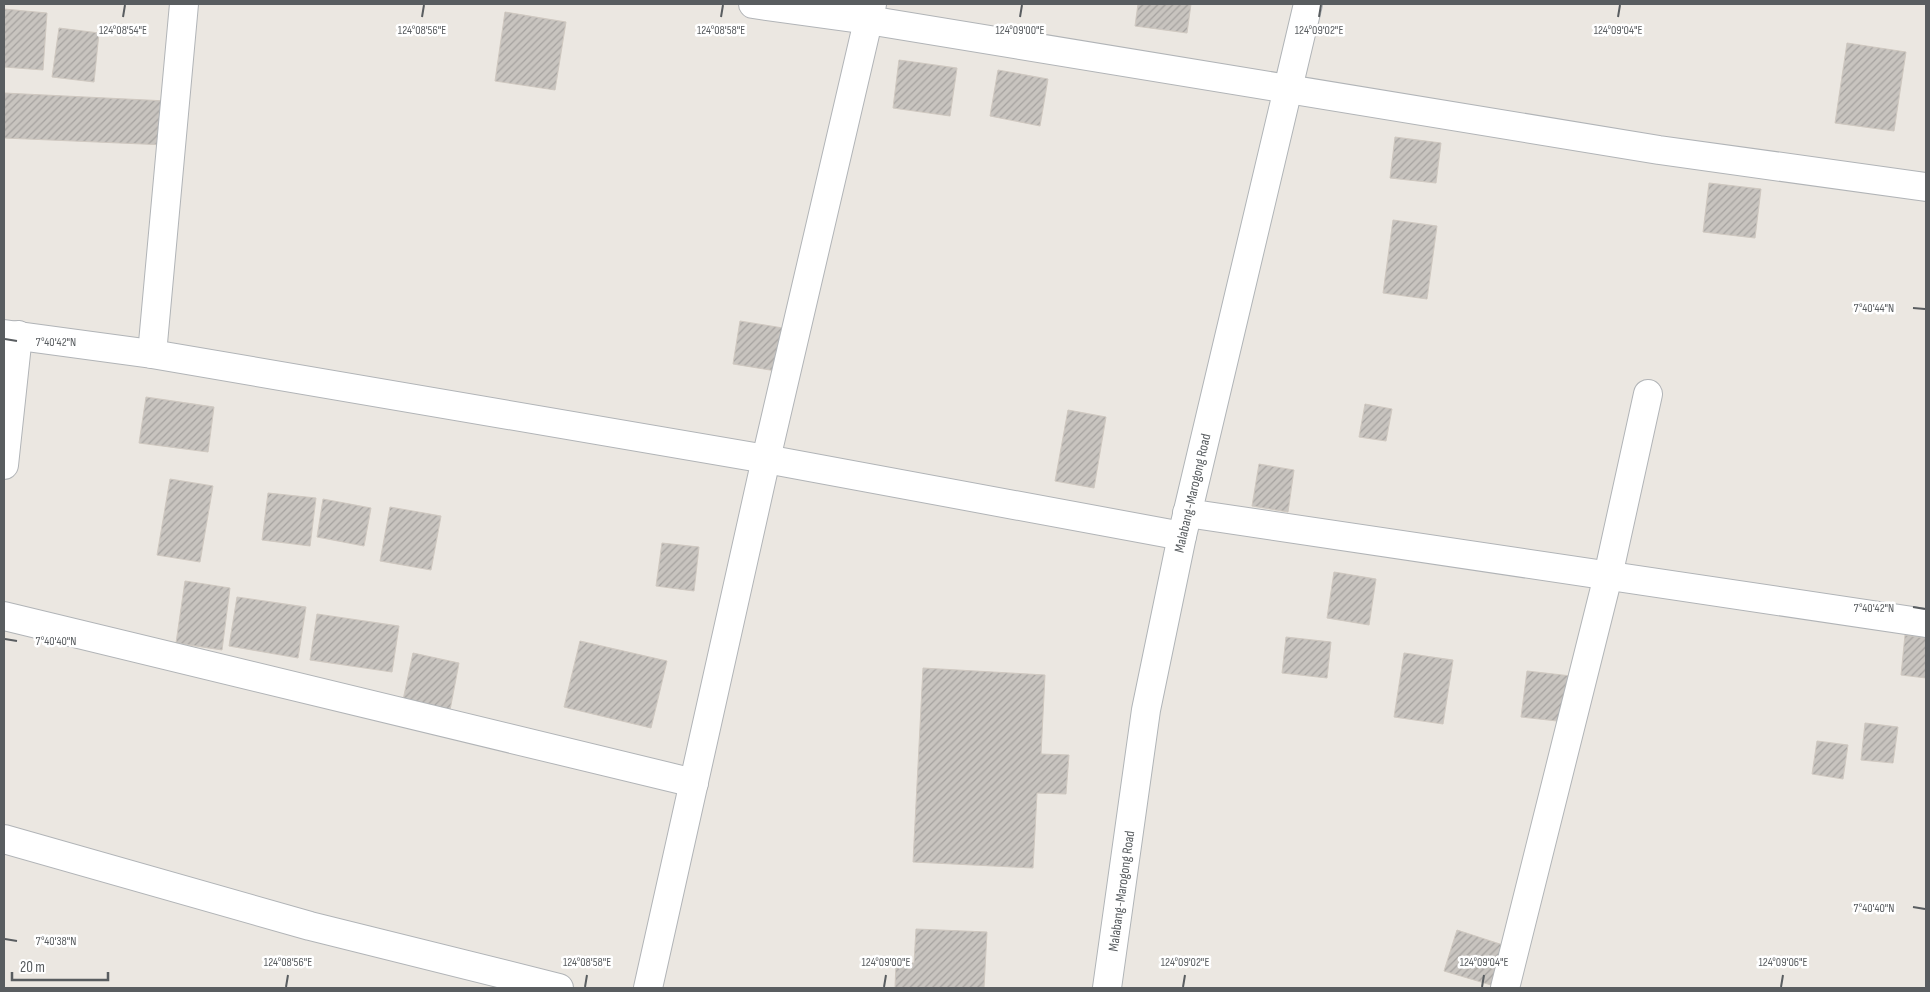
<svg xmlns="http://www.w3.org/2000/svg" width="1930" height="992" font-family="'Sofia Sans Condensed',sans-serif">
<defs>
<pattern id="building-hatch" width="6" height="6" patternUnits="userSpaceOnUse" patternTransform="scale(1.25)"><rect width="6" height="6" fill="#c8c4bf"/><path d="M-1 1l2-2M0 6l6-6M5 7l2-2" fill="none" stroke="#a5a29f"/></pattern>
</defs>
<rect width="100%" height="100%" fill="#ebe7e1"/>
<g fill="url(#building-hatch)" stroke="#cfc8c0">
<polygon points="1138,4 1191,4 1187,33 1135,26"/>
<polygon points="4,9 47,13 43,70 4,67"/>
<polygon points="505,12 566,22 555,90 495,81"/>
<polygon points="59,28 99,33 94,82 52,77"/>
<polygon points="1847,43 1906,52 1894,131 1835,123"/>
<polygon points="899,60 957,68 950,116 893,108"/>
<polygon points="998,70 1048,79 1040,126 990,116"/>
<polygon points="4,93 167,101 166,145 4,138"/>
<polygon points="1395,137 1441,143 1436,183 1390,178"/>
<polygon points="1709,183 1761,189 1755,238 1703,232"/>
<polygon points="1393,220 1437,226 1427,299 1383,293"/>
<polygon points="740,321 783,328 776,371 733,364"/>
<polygon points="146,397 214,407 208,452 139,443"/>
<polygon points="1365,404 1392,409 1386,441 1359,437"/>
<polygon points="1068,410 1106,417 1094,488 1055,481"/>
<polygon points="1259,464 1294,470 1288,512 1252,506"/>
<polygon points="170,479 213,486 200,562 157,555"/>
<polygon points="268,493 316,498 310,546 262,540"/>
<polygon points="323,499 371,508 364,546 317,537"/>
<polygon points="390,507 441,516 431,570 380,561"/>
<polygon points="662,543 699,547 694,591 656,586"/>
<polygon points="1334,572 1376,579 1369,625 1327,618"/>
<polygon points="185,581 230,588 222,650 176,643"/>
<polygon points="237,597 306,607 298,658 229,646"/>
<polygon points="317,614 399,626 392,672 310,660"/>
<polygon points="1905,635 1926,638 1926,678 1901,675"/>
<polygon points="1286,637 1331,642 1327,678 1282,673"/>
<polygon points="580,641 667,661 651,728 564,707"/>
<polygon points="413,653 459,663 450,710 403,700"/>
<polygon points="1404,653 1453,660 1443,724 1394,717"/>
<polygon points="923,668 1045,675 1041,754 1069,755 1066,794 1037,793 1033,868 913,862"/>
<polygon points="1527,671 1571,676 1566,722 1521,717"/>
<polygon points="1865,723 1898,727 1893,763 1861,760"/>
<polygon points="1817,741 1848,745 1843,779 1812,774"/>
<polygon points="916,929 987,932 984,988 895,988 896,962 914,963"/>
<polygon points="1457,930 1503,945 1491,985 1444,971"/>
</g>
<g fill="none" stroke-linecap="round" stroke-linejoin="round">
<defs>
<g id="minor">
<polyline points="753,4 868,20 1659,150 1926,187"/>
<polyline points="4,334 152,354 766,459 1182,536"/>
<polyline points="152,354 184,4"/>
<polyline points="4,465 18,335"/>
<polyline points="1187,513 1926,623"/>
<polyline points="4,616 694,783"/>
<polyline points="4,839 310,926 559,988"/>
<polyline points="648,988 766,459 872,4"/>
<polyline points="1505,988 1608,576 1648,394"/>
</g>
<polyline id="secondary" points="1107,988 1146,710 1182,536 1308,4"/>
</defs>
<use href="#minor" stroke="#b1b4b7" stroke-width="30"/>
<use href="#secondary" stroke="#b0b4b7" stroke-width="30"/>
<use href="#minor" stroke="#fff" stroke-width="28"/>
<use href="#secondary" stroke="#fff" stroke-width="28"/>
</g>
<path fill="none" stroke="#595d60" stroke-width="2" d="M123,17L125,5M422,17L424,5M721,17L723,5M1020,17L1022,5M1319,17L1321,5M1618,17L1620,5M1913,308L1925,309M5,339L17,341M1913,607L1925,609M5,639L17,641M1913,907L1925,909M5,939L17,941M286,987L288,975M585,987L587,975M884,987L886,975M1183,987L1185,975M1482,987L1484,975M1781,987L1783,975"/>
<g text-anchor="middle" stroke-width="5" stroke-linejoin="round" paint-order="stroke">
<g font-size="14" fill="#595d60" stroke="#fff">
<text transform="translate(1192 493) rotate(-77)" y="5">Malabang-Marogong Road</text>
<text transform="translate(1121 891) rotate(-82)" y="5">Malabang-Marogong Road</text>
</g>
</g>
<g font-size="12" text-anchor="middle" fill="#595d60" stroke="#fff" stroke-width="5" stroke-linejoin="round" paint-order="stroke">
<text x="123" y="34">124°08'54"E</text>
<text x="422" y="34">124°08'56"E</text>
<text x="721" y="34">124°08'58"E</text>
<text x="1020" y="34">124°09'00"E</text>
<text x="1319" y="34">124°09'02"E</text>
<text x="1618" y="34">124°09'04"E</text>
<text x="1874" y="312">7°40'44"N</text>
<text x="56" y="346">7°40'42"N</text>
<text x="1874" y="612">7°40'42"N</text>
<text x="56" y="645">7°40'40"N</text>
<text x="1874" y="912">7°40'40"N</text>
<text x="56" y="945">7°40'38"N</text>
<text x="288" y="966">124°08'56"E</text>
<text x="587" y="966">124°08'58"E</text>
<text x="886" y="966">124°09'00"E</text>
<text x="1185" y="966">124°09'02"E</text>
<text x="1484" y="966">124°09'04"E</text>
<text x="1783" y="966">124°09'06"E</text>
</g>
<rect width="1930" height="992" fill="none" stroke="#595d60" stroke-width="10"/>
<path d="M12 972v8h96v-8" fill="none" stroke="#595d60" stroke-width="2.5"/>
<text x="20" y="972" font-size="15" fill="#595d60" stroke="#ffffff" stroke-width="4" paint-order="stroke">20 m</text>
</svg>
